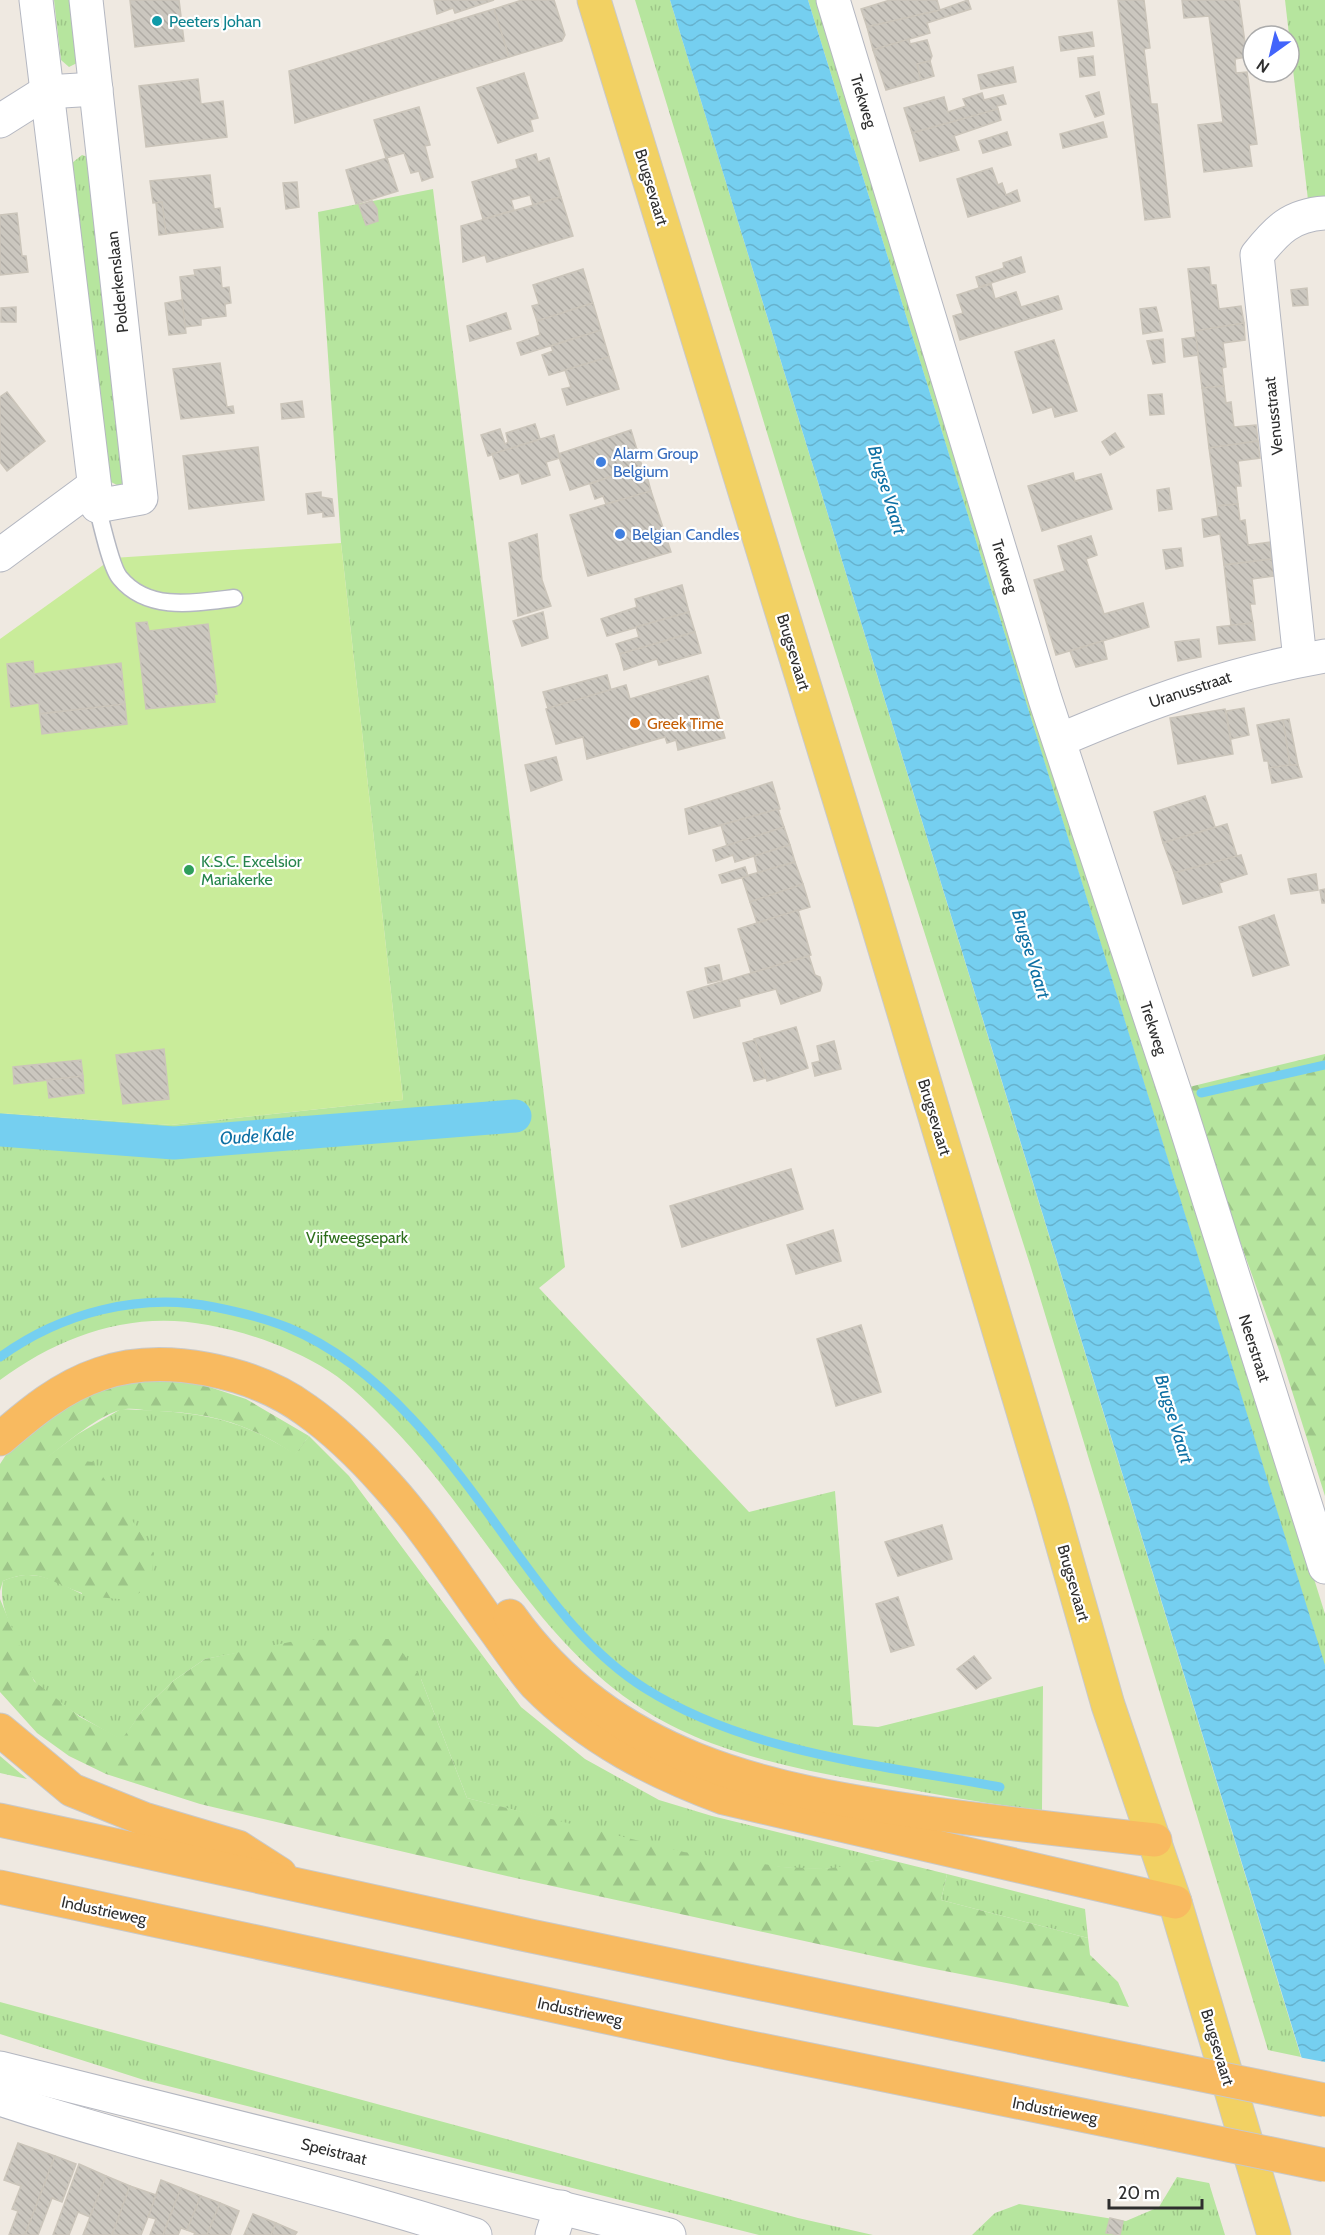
<svg xmlns="http://www.w3.org/2000/svg" width="1325" height="2235" font-family="Cabin,sans-serif">
<defs>
<pattern id="grass-tufts" width="24" height="20" patternUnits="userSpaceOnUse" patternTransform="scale(1.5)"><rect width="24" height="20" fill="#b6e59e"/><path d="M3 7l-1-3M5 7V3M7 7l1-3M15 17l-1-3M17 17v-4M19 17l1-3" fill="none" stroke="#9dc588"/></pattern>
<pattern id="forest-firs" width="22" height="20" patternUnits="userSpaceOnUse" patternTransform="scale(1.5)"><rect width="22" height="20" fill="#b6e59e"/><path d="M5 1l3.5 6h-7zM16 11l3.5 6h-7z" fill="#9dc588"/></pattern>
<pattern id="water-waves" width="16" height="10" patternUnits="userSpaceOnUse" patternTransform="scale(1.5)"><rect width="16" height="10" fill="#75cff0"/><path d="M0 5q4-4 8 0t8 0" fill="none" stroke="#66b2ce"/></pattern>
<pattern id="building-back-hatch" width="6" height="6" patternUnits="userSpaceOnUse" patternTransform="scale(1.5)"><rect width="6" height="6" fill="#cbc7bf"/><path d="M-1 5l2 2M0 0l6 6M5-1l2 2" fill="none" stroke="#afaba4"/></pattern>
</defs>
<rect width="100%" height="100%" fill="#efe9e1"/>
<g fill="url(#grass-tufts)">
<polygon points="54,0 72,0 79,62 69,67 61,60"/>
<polygon points="635,0 670,0 1301,2057 1268,2050 1031,1268 801,544"/>
<polygon points="808,0 820,0 1325,1614 1325,1667"/>
<polygon points="1285,0 1325,0 1325,198 1308,200"/>
<polygon points="82,155 94,159 129,478 119,486 111,482 108,470 72,163"/>
<path d="M433,189L565,1267L539,1288L749,1512L835,1491L853,1725L878,1727L1043,1686L1042,1810C993,1805 944,1796 896,1787C807,1771 707,1755 632,1702C529,1630 476,1512 389,1424C371,1406 351,1385 329,1371C292,1348 251,1333 208,1325C132,1310 61,1335 0,1380V1113L171,1125L403,1100L341,543L318,212Z"/>
<path d="M121,1409C191,1412 234,1414 295,1454L309,1436L349,1476L521,1707L585,1759L659,1800L712,1816L886,1859C866,1862 844,1869 824,1869C709,1869 579,1826 467,1798L421,1679L237,1653L205,1659L173,1681L143,1710L122,1740C100,1728 47,1699 34,1680C23,1665 16,1642 10,1625C4,1609 0,1598 3,1581C34,1567 53,1580 82,1594L47,1457L78,1434Z"/>
<polygon points="0,1756 27,1779 0,1773"/>
<polygon points="947,1874 1085,1909 1088,1938 941,1900"/>
<polygon points="0,2002 798,2218 873,2235 759,2235 144,2080 0,2034"/>
<polygon points="1177,2177 1209,2183 1225,2235 972,2235 995,2213 1019,2204 1126,2221 1159,2207"/>
</g>
<g fill="url(#forest-firs)">
<polygon points="1325,1054 1325,1496 1280,1353 1185,1088"/>
<path d="M139,1378L188,1380L246,1399L309,1436L295,1455C249,1423 208,1412 153,1411C143,1410 130,1407 121,1410C100,1414 65,1444 48,1457L93,1462L154,1553L150,1586L128,1600C113,1598 96,1598 82,1593C50,1583 39,1566 3,1581L0,1591V1464L13,1444L86,1392Z"/>
<polygon points="0,1599 34,1681 80,1717 122,1739 143,1710 173,1681 205,1659 300,1640 393,1639 421,1679 467,1798 684,1852 783,1867 826,1869 886,1859 947,1874 941,1900 1088,1938 1090,1955 1118,1982 1129,2007 919,1966 520,1879 200,1804 106,1774 69,1756 37,1733 0,1692"/>
</g>
<polygon fill="#c9ec9a" points="341,543 403,1100 171,1125 0,1113 0,639 113,558"/>
<polygon fill="url(#water-waves)" points="670,0 808,0 1325,1665 1325,2134"/>
<polygon fill="#efe9e1" points="1298,2057 1325,2062 1325,2137 1322,2134"/>
<g fill="none" stroke-linecap="round" stroke-linejoin="round">
<g stroke="#75cff0" stroke-width="9">
<polyline points="1201,1093 1325,1065"/>
<path d="M0,1357C61,1313 139,1292 214,1307C239,1312 265,1318 289,1328C383,1367 451,1461 508,1541C548,1596 587,1652 646,1689C750,1754 882,1765 1000,1787"/>
</g>
<polyline stroke="#75cff0" stroke-width="33" points="0,1130 174,1143 515,1116"/>
</g>
<g fill="url(#building-back-hatch)" stroke="#cbc5ba" stroke-width="1.5">
<polygon points="130,0 179,0 184,41 135,47"/>
<polygon points="434,0 494,0 455,13 453,8 437,14"/>
<polygon points="522,0 554,0 565,35 562,41 509,57 494,9"/>
<polygon points="890,0 937,0 940,10 867,27 861,9"/>
<polygon points="968,0 971,9 927,23 930,33 873,50 867,27 940,10"/>
<polygon points="1118,0 1144,0 1150,48 1144,49 1151,104 1157,104 1170,217 1145,220"/>
<polygon points="1182,0 1239,0 1247,57 1235,59 1236,73 1247,72 1257,144 1249,145 1252,166 1204,172 1198,125 1223,122 1209,16 1184,18"/>
<polygon points="494,9 509,57 295,123 289,71"/>
<polygon points="1092,32 1094,46 1061,51 1059,37"/>
<polygon points="909,39 910,44 927,40 932,56 930,61 917,64 921,80 886,90 873,50"/>
<polygon points="1093,56 1095,75 1080,77 1078,58"/>
<polygon points="930,61 934,76 921,80 917,64"/>
<polygon points="1013,67 1016,82 981,89 978,75"/>
<polygon points="524,73 538,118 530,120 533,131 498,143 477,88"/>
<polygon points="198,79 201,104 223,101 227,137 146,147 139,86"/>
<polygon points="1099,92 1104,114 1095,117 1086,96"/>
<polygon points="982,93 984,100 1003,95 1006,104 997,106 998,109 912,133 904,108 944,97 948,112 966,106 963,99"/>
<polygon points="419,107 430,145 425,146 433,177 422,181 419,171 411,173 404,153 386,158 374,120"/>
<polygon points="998,109 1001,120 954,136 959,150 920,161 912,133"/>
<polygon points="1103,122 1107,137 1063,148 1060,134"/>
<polygon points="1007,132 1011,145 983,153 979,141"/>
<polygon points="536,154 538,162 549,158 561,197 533,205 530,195 511,200 514,210 483,219 472,182 518,168 516,160"/>
<polygon points="387,158 398,191 356,204 346,170"/>
<polygon points="992,168 998,185 1002,183 1006,195 1017,190 1020,201 968,217 957,179"/>
<polygon points="210,175 214,209 220,208 223,227 166,234 162,202 153,203 150,181"/>
<polygon points="297,182 299,207 286,209 283,183"/>
<polygon points="561,197 573,236 487,262 485,255 463,262 461,226"/>
<polygon points="372,201 377,209 378,221 366,225 359,205"/>
<polygon points="162,202 166,234 159,235 156,203"/>
<polygon points="17,213 22,256 26,256 28,272 0,275 0,215"/>
<polygon points="1021,257 1025,272 979,287 976,277 1004,268 1003,263"/>
<polygon points="220,267 222,288 229,287 231,303 225,304 226,316 201,319 201,325 185,327 180,277 195,275 194,270"/>
<polygon points="1209,267 1211,285 1216,285 1219,309 1241,306 1244,323 1195,331 1188,269"/>
<polygon points="583,269 593,303 537,321 532,306 539,304 533,285"/>
<polygon points="991,284 995,299 1016,292 1021,307 1058,296 1062,309 960,340 953,316 963,313 957,295"/>
<polygon points="1307,288 1308,305 1293,306 1291,290"/>
<polygon points="182,300 186,333 169,335 165,303"/>
<polygon points="593,303 601,330 521,355 517,343 540,335 537,321"/>
<polygon points="16,307 16,322 1,322 1,308"/>
<polygon points="1156,307 1162,331 1143,334 1140,309"/>
<polygon points="506,313 511,329 470,341 467,326"/>
<polygon points="1244,323 1245,340 1223,343 1226,367 1222,368 1224,386 1202,388 1195,331"/>
<polygon points="601,330 609,357 549,375 542,355 553,351 551,346"/>
<polygon points="1196,337 1198,355 1184,357 1182,339"/>
<polygon points="1163,339 1165,362 1153,364 1147,341"/>
<polygon points="1054,340 1077,411 1055,417 1052,407 1033,413 1015,352"/>
<polygon points="609,357 619,389 567,405 562,389 571,387 565,370"/>
<polygon points="220,363 227,407 233,406 234,413 181,419 173,369"/>
<polygon points="1224,386 1226,403 1231,402 1234,427 1256,425 1258,441 1209,448 1202,388"/>
<polygon points="7,392 45,441 7,471 0,462 0,397"/>
<polygon points="1162,394 1164,414 1150,415 1148,395"/>
<polygon points="302,401 304,417 282,419 281,404"/>
<polygon points="535,424 540,439 488,456 481,435 500,429 505,444 508,442 506,433"/>
<polygon points="631,430 642,466 570,490 558,454"/>
<polygon points="1115,433 1124,447 1110,455 1102,442"/>
<polygon points="554,435 560,458 546,462 550,475 522,484 519,473 500,479 492,454"/>
<polygon points="1258,441 1260,458 1238,461 1241,486 1236,486 1238,504 1217,506 1209,448"/>
<polygon points="258,447 264,500 189,509 183,456"/>
<polygon points="644,465 651,491 606,504 603,496 595,499 590,484"/>
<polygon points="1073,473 1075,481 1101,474 1112,509 1042,531 1028,486"/>
<polygon points="1169,488 1172,509 1159,511 1157,490"/>
<polygon points="651,491 671,552 588,576 570,515"/>
<polygon points="321,492 321,497 332,499 334,516 323,517 323,512 308,514 306,494"/>
<polygon points="1238,504 1240,521 1245,520 1248,545 1270,542 1272,559 1224,565 1220,534 1204,537 1202,519 1218,516 1217,506"/>
<polygon points="537,534 542,580 551,606 518,616 509,543"/>
<polygon points="1091,536 1097,555 1086,559 1104,614 1143,603 1149,627 1056,655 1034,580 1065,571 1058,546"/>
<polygon points="1181,548 1183,566 1166,569 1163,550"/>
<polygon points="1272,559 1274,576 1252,579 1255,604 1250,604 1253,623 1231,625 1224,565"/>
<polygon points="682,585 689,612 607,636 601,619 637,607 635,599"/>
<polygon points="543,612 548,638 522,646 513,621"/>
<polygon points="689,612 695,632 620,654 616,644 639,637 636,627"/>
<polygon points="147,622 149,631 208,624 217,694 214,694 215,702 146,709 136,623"/>
<polygon points="1253,623 1255,640 1219,644 1217,627"/>
<polygon points="695,632 701,653 659,665 657,659 624,670 620,654"/>
<polygon points="1199,639 1201,657 1178,661 1175,642"/>
<polygon points="1103,641 1107,659 1076,667 1070,651"/>
<polygon points="33,661 34,674 121,663 125,704 40,714 39,703 11,707 7,664"/>
<polygon points="607,675 611,690 548,708 543,692"/>
<polygon points="708,676 725,738 678,750 676,740 667,743 665,737 587,759 583,737 556,744 546,709 626,685 630,699"/>
<polygon points="125,704 127,724 42,734 40,714"/>
<polygon points="1244,708 1249,735 1231,739 1226,711"/>
<polygon points="1225,709 1233,754 1178,764 1170,718"/>
<polygon points="1289,719 1298,765 1290,765 1283,720"/>
<polygon points="1283,720 1290,765 1269,768 1268,761 1264,761 1257,725"/>
<polygon points="556,757 562,780 531,791 525,765"/>
<polygon points="1290,765 1298,765 1302,777 1272,783 1269,768"/>
<polygon points="772,782 780,809 689,834 685,809"/>
<polygon points="1205,796 1215,827 1163,843 1154,812"/>
<polygon points="778,809 784,827 727,846 721,825"/>
<polygon points="1227,824 1237,856 1174,873 1163,843"/>
<polygon points="784,827 790,845 735,862 733,855 716,861 713,850"/>
<polygon points="790,845 795,862 758,873 754,856"/>
<polygon points="1241,855 1247,874 1219,883 1222,892 1183,904 1174,873"/>
<polygon points="795,862 803,884 750,902 742,877"/>
<polygon points="745,867 748,876 722,883 719,875"/>
<polygon points="1316,874 1318,890 1291,894 1288,879"/>
<polygon points="803,884 810,907 757,923 750,902"/>
<polygon points="1325,889 1325,903 1322,903 1320,890"/>
<polygon points="798,910 811,955 751,973 738,929"/>
<polygon points="1274,915 1289,965 1253,976 1239,927"/>
<polygon points="809,956 815,975 820,977 822,984 820,991 781,1004 776,989 739,999 740,1006 694,1018 687,992"/>
<polygon points="719,965 722,980 708,983 705,968"/>
<polygon points="796,1027 808,1068 767,1081 754,1039"/>
<polygon points="755,1040 766,1078 754,1081 743,1043"/>
<polygon points="834,1041 841,1069 815,1076 812,1063 820,1061 817,1046"/>
<polygon points="164,1049 169,1099 123,1104 116,1055"/>
<polygon points="81,1060 83,1076 14,1084 13,1067"/>
<polygon points="83,1076 84,1093 49,1098 47,1080"/>
<polygon points="791,1169 803,1209 682,1247 670,1206"/>
<polygon points="833,1230 841,1261 796,1274 787,1245"/>
<polygon points="861,1325 881,1392 836,1406 817,1339"/>
<polygon points="942,1525 952,1559 898,1576 885,1542"/>
<polygon points="898,1597 914,1645 891,1652 876,1604"/>
<polygon points="974,1656 991,1678 976,1689 957,1669"/>
<polygon points="18,2143 55,2156 25,2235 9,2235 18,2211 12,2209 21,2186 4,2180"/>
<polygon points="55,2156 76,2164 62,2202 52,2198 38,2235 25,2235"/>
<polygon points="79,2164 106,2176 90,2217 78,2212 69,2235 53,2235"/>
<polygon points="106,2176 130,2186 112,2235 83,2235"/>
<polygon points="161,2180 181,2188 163,2235 150,2235 156,2219 148,2217"/>
<polygon points="130,2186 156,2195 148,2217 141,2235 112,2235"/>
<polygon points="181,2188 201,2196 187,2230 181,2228 178,2235 163,2235"/>
<polygon points="201,2196 220,2203 207,2235 194,2235 195,2233 187,2230"/>
<polygon points="220,2203 239,2211 230,2235 207,2235"/>
<polygon points="253,2214 276,2223 271,2235 244,2235"/>
<polygon points="1110,2218 1123,2221 1120,2235 1106,2233"/>
<polygon points="276,2223 297,2232 295,2235 271,2235"/>
</g>
<g fill="none" stroke-linecap="round" stroke-linejoin="round">
<defs>
<path id="service" d="M97,506C101,521 111,568 120,578C148,612 195,603 234,598"/>
<g id="minor">
<polyline points="36,0 97,506 141,498 86,0"/>
<polyline points="833,0 1045,699 1180,1108 1325,1567"/>
<polyline points="0,121 46,92 96,89"/>
<polyline points="0,555 92,487"/>
<path d="M1300,660L1257,255C1277,230 1291,215 1325,213"/>
<path d="M1060,740C1146,703 1232,672 1325,656"/>
<path d="M0,2099C157,2151 319,2184 475,2235"/>
<polyline points="552,2235 561,2207"/>
</g>
<polyline id="tertiary" points="0,2068 669,2235"/>
<polyline id="primary" points="594,0 869,896 1052,1508 1108,1705 1175,1902 1274,2235"/>
<g id="trunk">
<path d="M0,1439C30,1413 61,1387 100,1374C163,1352 253,1371 306,1410C336,1431 363,1458 387,1485C426,1528 458,1579 492,1626C506,1645 520,1667 536,1685C589,1739 654,1772 724,1798L1175,1902"/>
<path d="M510,1616C612,1759 765,1790 928,1813C1004,1823 1079,1832 1155,1840"/>
<polyline points="0,1730 72,1790 144,1819 238,1847 280,1874"/>
<polyline points="0,1820 531,1936 1134,2061"/>
<polyline points="0,1887 732,2044 1160,2131"/>
</g>
</defs>
<use href="#service" stroke="#b4b7c1" stroke-width="19"/>
<use href="#minor" stroke="#b4b7c1" stroke-width="35"/>
<use href="#tertiary" stroke="#b4b7c1" stroke-width="35"/>
<use href="#primary" stroke="#c9c9c9" stroke-width="35"/>
<use href="#trunk" stroke="#c9c9c9" stroke-width="35"/>
<use href="#service" stroke="#fff" stroke-width="16"/>
<use href="#minor" stroke="#fff" stroke-width="33"/>
<use href="#tertiary" stroke="#fff" stroke-width="33"/>
<use href="#primary" stroke="#f2d163" stroke-width="33"/>
<use href="#trunk" stroke="#f8ba60" stroke-width="33"/>
<defs>
<g id="trunk-bridge">
<polyline points="1134,2061 1325,2100"/>
<polyline points="1160,2131 1325,2165"/>
</g>
</defs>
<use href="#trunk-bridge" stroke="#c9c9c9" stroke-width="35" stroke-linecap="butt"/>
<use href="#trunk-bridge" stroke="#f8ba60" stroke-width="33"/>
</g>
<circle fill="#0f9aa8" stroke="#fff" stroke-width="2" cx="157" cy="21" r="6"/>
<g fill="#3f7fe0" stroke="#fff" stroke-width="2">
<circle cx="601" cy="462" r="6"/>
<circle cx="620" cy="534" r="6"/>
</g>
<circle fill="#e8710a" stroke="#fff" stroke-width="2" cx="635" cy="723" r="6"/>
<circle fill="#2e9e5b" stroke="#fff" stroke-width="2" cx="189" cy="870" r="6"/>
<g text-anchor="middle" stroke-width="4.5" stroke-linejoin="round" paint-order="stroke">
<g font-size="16" fill="#0d838f" stroke="#fff" text-anchor="start">
<text x="169" y="27">Peeters Johan</text>
</g>
<g font-size="16" fill="#2e2e2e" stroke="#fff">
<text transform="translate(864 101) rotate(73)" y="6">Trekweg</text>
<text transform="translate(652 187) rotate(73)" y="6">Brugsevaart</text>
<text transform="translate(117 282) rotate(-96)" y="6">Polderkenslaan</text>
<text transform="translate(1273 416) rotate(-96)" y="6">Venusstraat</text>
<text transform="translate(1005 566) rotate(73)" y="6">Trekweg</text>
<text transform="translate(794 652) rotate(73)" y="6">Brugsevaart</text>
<text transform="translate(1190 689) rotate(-18)" y="6">Uranusstraat</text>
<text transform="translate(1154 1028) rotate(72)" y="6">Trekweg</text>
<text transform="translate(935 1117) rotate(73)" y="6">Brugsevaart</text>
<text transform="translate(1255 1348) rotate(72)" y="6">Neerstraat</text>
<text transform="translate(1074 1583) rotate(74)" y="6">Brugsevaart</text>
<text transform="translate(104 1910) rotate(12)" y="6">Industrieweg</text>
<text transform="translate(580 2011) rotate(12)" y="6">Industrieweg</text>
<text transform="translate(1218 2047) rotate(73)" y="6">Brugsevaart</text>
<text transform="translate(1055 2110) rotate(11)" y="6">Industrieweg</text>
<text transform="translate(334 2151) rotate(14)" y="6">Speistraat</text>
</g>
<g font-size="16" fill="#366cbe" stroke="#fff" text-anchor="start">
<text x="613" y="459">Alarm Group<tspan x="613" dy="18">Belgium</tspan></text>
<text x="632" y="540">Belgian Candles</text>
</g>
<g font-size="16" fill="#c56008" stroke="#fff" text-anchor="start">
<text x="647" y="729">Greek Time</text>
</g>
<g font-size="16" fill="#27864d" stroke="#fff" text-anchor="start">
<text x="201" y="867">K.S.C. Excelsior<tspan x="201" dy="18">Mariakerke</tspan></text>
</g>
<g font-size="16" fill="#2c6e1b" stroke="#fff">
<text x="357" y="1243">Vijfweegsepark</text>
</g>
<g font-size="18" font-style="italic" fill="#0d6fa3" stroke="#fff">
<text transform="translate(887 490) rotate(73)" y="6">Brugse Vaart</text>
<text transform="translate(1031 954) rotate(73)" y="6">Brugse Vaart</text>
<text transform="translate(257 1136) rotate(-4)" y="6">Oude Kale</text>
<text transform="translate(1174 1419) rotate(73)" y="6">Brugse Vaart</text>
</g>
</g>
<g transform="translate(1271 54) rotate(214)"><circle r="28" fill="#ffffff" stroke="#ababab" stroke-width="1.5"/>
<path d="M0-4.5L10 22L0 15L-10 22Z" fill="#4264fb"/>
<text y="-9" font-size="16" font-weight="bold" text-anchor="middle" fill="#2e2e2e">N</text>
</g>
<path d="M1109 2199v9h93v-9" fill="none" stroke="#2e2e2e" stroke-width="3"/>
<text x="1118" y="2199" font-size="18" fill="#2e2e2e" stroke="#ffffff" stroke-width="4.5" paint-order="stroke">20 m</text>
</svg>
